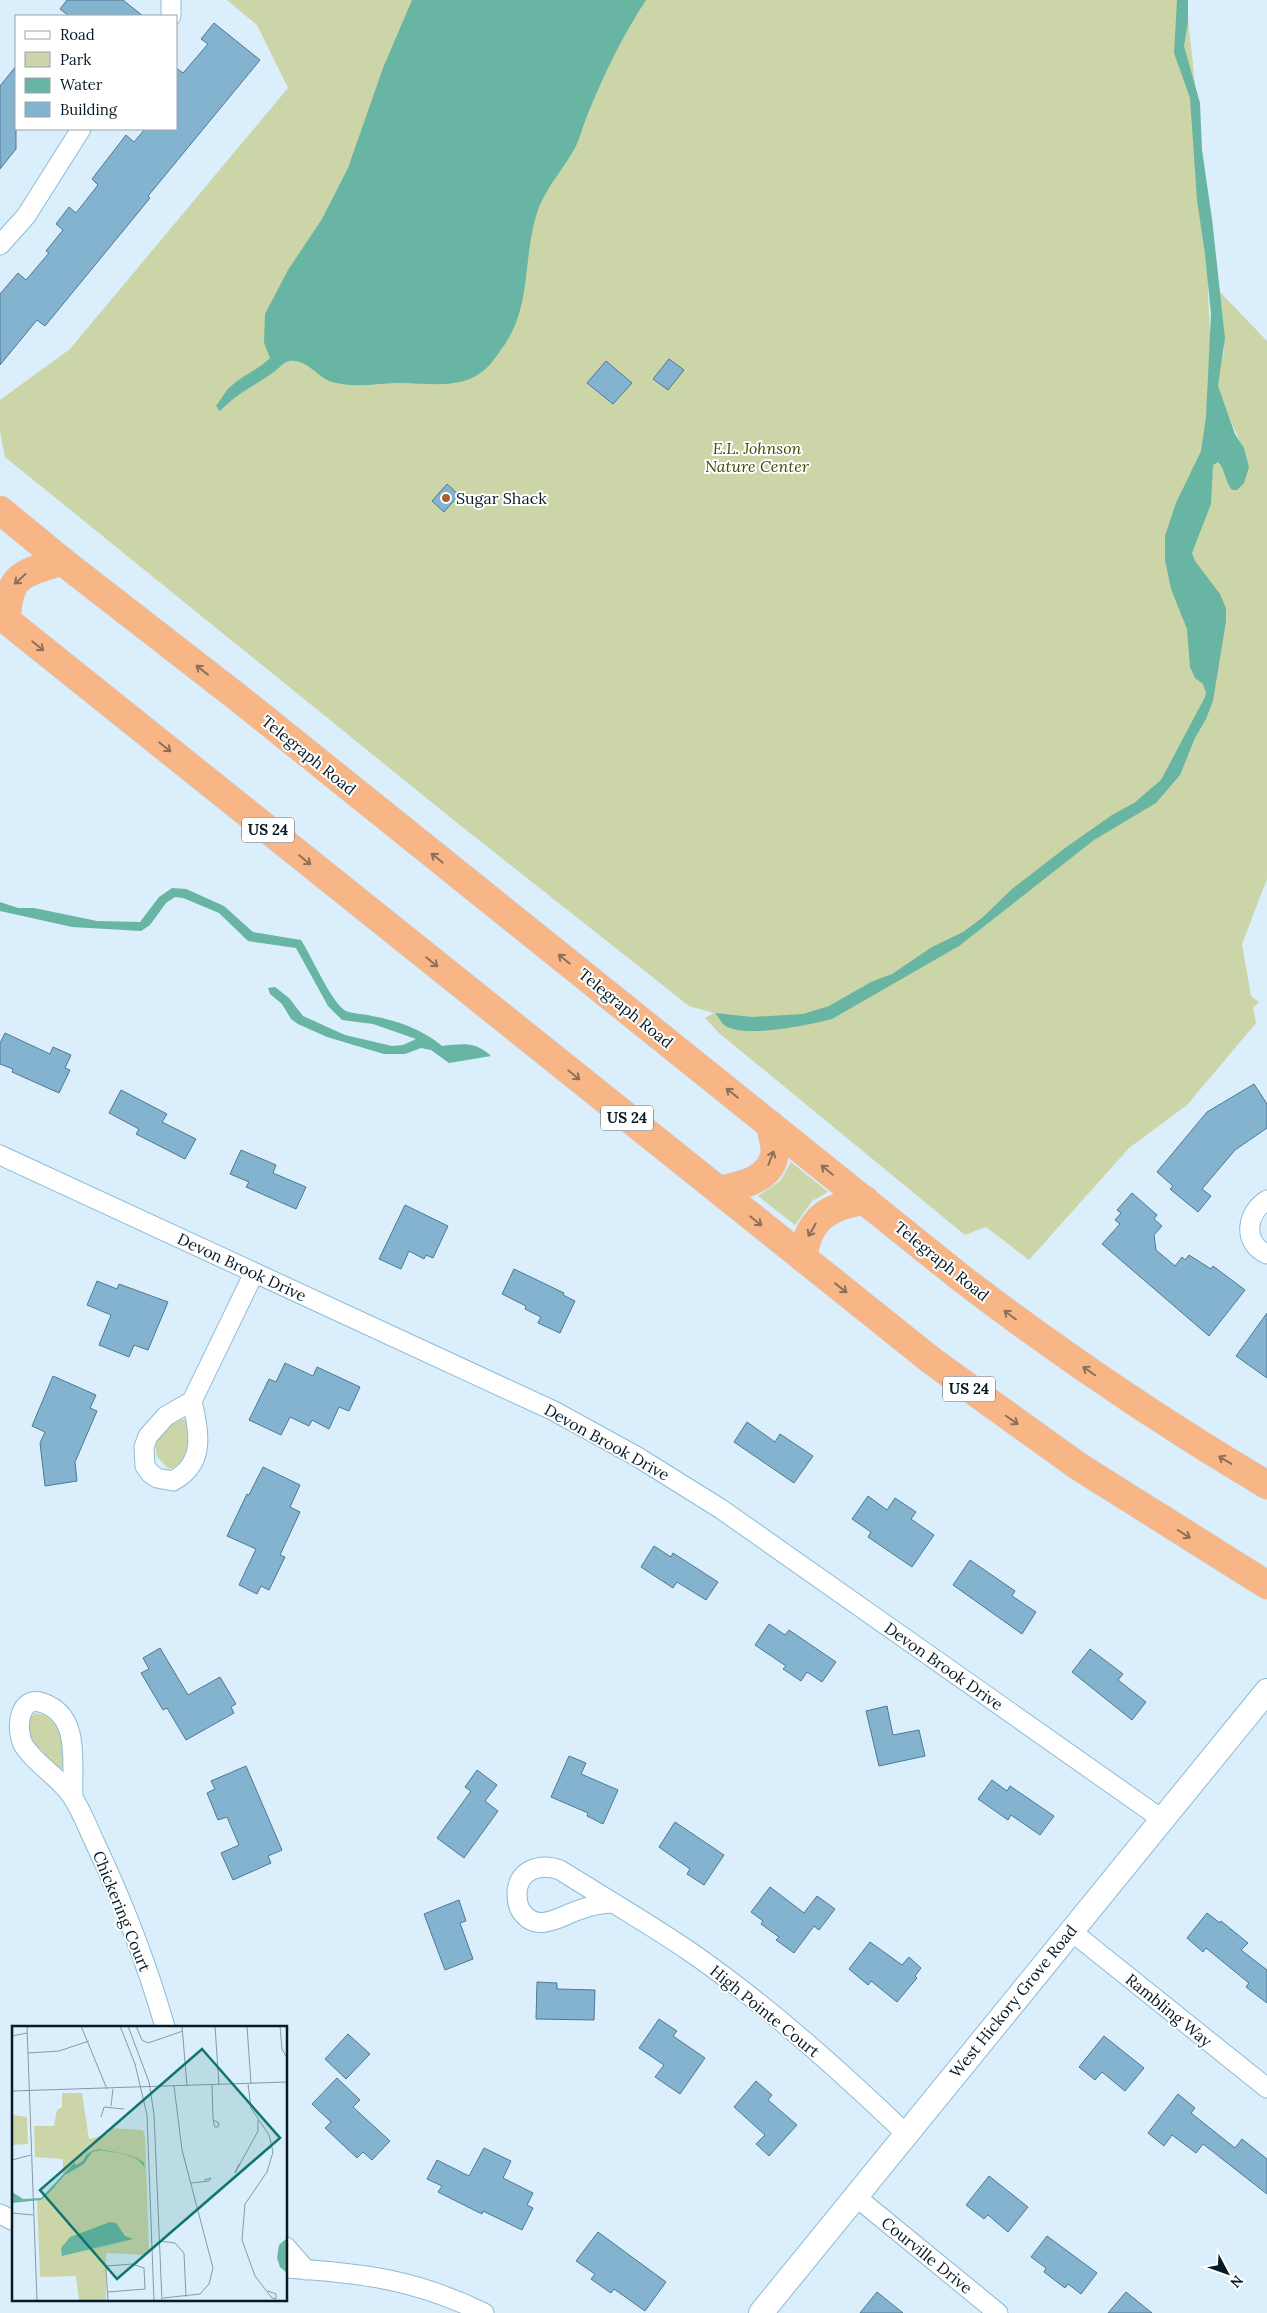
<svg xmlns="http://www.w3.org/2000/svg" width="1267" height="2313" font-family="Lora,serif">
<rect width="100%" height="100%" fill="#dbeefb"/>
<g fill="#ccd5a7">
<path d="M227,0H1186L1209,214L1208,294L1218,462L1227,476L1228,485L1249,467C1242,439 1225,415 1218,387C1215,374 1223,362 1224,349C1225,330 1222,309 1219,291L1267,341V879L1242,944L1251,996L1259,1002L1253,1008L1256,1023L1187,1105L1129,1148L1029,1260L986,1227L965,1235L719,1033L705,1018L714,1013L689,1006L456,822L5,457L0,432V400L70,349L288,88L257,25Z"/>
<polygon points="791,1162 828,1192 812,1201 795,1225 758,1196 780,1181"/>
<path d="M182,1419L189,1422C189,1437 190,1467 169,1469L157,1457L155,1442L165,1428Z"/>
<path d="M36,1713L46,1716L60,1728L65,1765L58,1773C42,1755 27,1744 29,1718Z"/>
</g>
<g fill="#67b5a2">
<path d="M412,0H646C623,35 605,72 589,111C584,122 581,135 576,146C565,167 548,185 539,207C521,256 534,308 500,351C495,358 490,366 483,371C458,391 425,382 396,383C374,384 354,388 332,382C318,378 307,358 289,361C283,362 277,371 271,374C251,388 238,393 220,411L216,406C221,400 225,391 231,386C243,375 258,370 270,358L264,343L265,314L288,270L322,219L348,168L383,68Z"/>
<path d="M1177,0H1188V22L1184,46L1200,103L1202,150L1212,219L1225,338L1218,386L1235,434L1244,448L1249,467L1244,483L1237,490H1232C1225,482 1226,471 1218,462L1213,465L1211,504L1192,553L1195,561L1220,594L1226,608V621L1213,701L1206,719L1195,738L1180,775L1156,803L1094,840L959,946L832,1019C810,1025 742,1039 724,1025C721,1022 718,1016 715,1013L752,1017L803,1014L829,1006L871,982L892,974L932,947L963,932L982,918L1012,889L1065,848L1112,815L1134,803L1161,780L1205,697L1206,693L1203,684L1195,678L1190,667L1187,629L1171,589L1165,560V536L1176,503L1201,451L1206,417L1211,314L1205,254L1197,200L1190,98L1174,53Z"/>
<path d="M172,888L186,889L224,906L253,932L301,940C311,955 332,1004 346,1011C353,1014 365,1014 372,1016C396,1020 424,1030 442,1046C462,1044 475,1041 491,1056L449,1063L431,1050L421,1048L405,1054H384L327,1037L298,1024L291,1019L282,1004L270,994L268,988L275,987L289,998L303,1016L345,1035L392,1046L403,1045L416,1039L373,1024L342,1020L328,1006L296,948L248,941L219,913L183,898L175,897L166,903L150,925L141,931L72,927L0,911V902L18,908H34L97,921L140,922L159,897Z"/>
</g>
<g fill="#84b3d0" stroke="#4c7994">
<polygon points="67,0 123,0 143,16 69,16 60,9"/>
<polygon points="214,23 260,60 148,196 150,198 45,326 37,320 0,365 0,294 18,273 26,280 49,253 46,251 63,230 56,224 69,207 76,213 98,185 92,179 126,135 134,142 145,129 176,129 176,68 183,73 208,44 201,39"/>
<polygon points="16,66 16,149 0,169 0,86"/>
<polygon points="669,359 684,370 668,390 653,379"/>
<polygon points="606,361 632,383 613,404 587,383"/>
<polygon points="447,484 459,495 444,512 432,501"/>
<polygon points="5,1033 50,1054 53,1047 71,1055 65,1068 70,1070 59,1093 12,1072 13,1069 0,1064 0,1043"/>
<polygon points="1254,1084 1267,1104 1267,1128 1235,1150 1202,1189 1211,1196 1198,1212 1170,1189 1173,1186 1157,1172 1207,1112"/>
<polygon points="121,1090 167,1114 162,1122 196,1139 185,1159 136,1134 139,1129 109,1113"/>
<polygon points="241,1150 276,1165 273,1173 306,1187 296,1209 246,1187 249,1182 230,1174"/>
<polygon points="1132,1193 1157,1215 1154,1219 1162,1226 1154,1235 1156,1250 1175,1266 1182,1257 1185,1260 1189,1255 1211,1269 1213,1266 1245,1290 1209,1336 1102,1244 1120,1224 1115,1220 1121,1213 1117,1210"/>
<polygon points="405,1205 448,1226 433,1258 426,1255 424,1259 409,1251 401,1269 379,1259"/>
<polygon points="514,1269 564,1293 563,1295 575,1301 560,1333 538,1323 541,1317 525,1309 526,1306 502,1294"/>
<polygon points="97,1281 117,1289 119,1284 168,1302 148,1350 134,1345 129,1357 99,1345 111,1315 87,1305"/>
<polygon points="1267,1313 1267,1378 1236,1356"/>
<polygon points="285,1363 313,1376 317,1367 360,1387 349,1411 339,1407 329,1429 312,1420 309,1426 290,1417 281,1435 249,1420 269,1379 276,1382"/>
<polygon points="53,1376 96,1395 90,1408 97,1411 75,1462 77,1481 45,1486 40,1443 45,1432 32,1426"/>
<polygon points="747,1422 775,1442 780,1434 813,1456 794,1483 734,1442"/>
<polygon points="263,1467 300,1485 290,1507 300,1512 280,1555 285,1557 269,1590 261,1586 257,1594 239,1585 256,1549 227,1536 247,1494 249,1495"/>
<polygon points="868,1496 887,1510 895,1498 916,1512 911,1519 934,1535 912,1567 868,1537 871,1532 852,1519"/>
<polygon points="654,1546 671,1557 673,1553 718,1582 706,1600 677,1582 673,1588 641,1567"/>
<polygon points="970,1560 1015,1591 1012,1596 1036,1612 1022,1634 953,1585"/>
<polygon points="769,1624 785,1635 789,1630 836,1662 822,1682 807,1672 801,1681 783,1669 786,1666 755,1645"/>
<polygon points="160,1648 188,1695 220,1677 236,1704 231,1707 234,1713 186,1740 167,1708 163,1710 141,1673 149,1669 143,1658"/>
<polygon points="1090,1649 1123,1674 1118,1680 1146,1702 1132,1720 1072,1672"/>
<polygon points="887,1706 893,1735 919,1730 925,1756 879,1766 866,1711"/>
<polygon points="569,1756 586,1763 581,1774 618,1790 603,1824 587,1816 588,1813 551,1797"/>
<polygon points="246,1766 282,1850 268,1856 271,1863 233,1880 221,1853 239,1845 227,1817 218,1820 207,1793 215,1789 211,1781"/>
<polygon points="477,1770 497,1785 485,1801 498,1811 464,1858 437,1838 471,1791 465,1787"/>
<polygon points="992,1780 1007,1791 1010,1786 1054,1816 1040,1835 1011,1815 1008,1820 978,1799"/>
<polygon points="675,1822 724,1855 704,1885 687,1874 690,1869 659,1847"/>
<polygon points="770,1887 804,1913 817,1896 835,1909 819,1930 814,1926 794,1953 776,1940 779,1937 761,1924 763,1921 751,1912"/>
<polygon points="459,1900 466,1921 460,1923 473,1959 445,1970 424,1914"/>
<polygon points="1207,1913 1220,1923 1221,1921 1248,1943 1241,1950 1267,1970 1267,2003 1246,1987 1249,1983 1206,1948 1203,1952 1187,1938"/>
<polygon points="870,1942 902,1965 909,1957 921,1968 915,1976 917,1978 897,2002 871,1981 868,1985 849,1969"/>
<polygon points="537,1982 557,1983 557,1989 595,1990 594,2020 536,2019"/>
<polygon points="659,2019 677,2031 673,2036 705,2058 680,2094 655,2077 664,2065 639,2048"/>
<polygon points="348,2034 370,2054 346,2079 325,2059"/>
<polygon points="1104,2036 1144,2068 1125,2091 1102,2072 1095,2080 1079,2067"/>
<polygon points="337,2078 360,2100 353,2107 390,2141 372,2160 363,2152 357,2158 325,2128 331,2122 312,2104"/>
<polygon points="756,2081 772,2095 768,2100 797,2125 769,2156 756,2144 765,2135 734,2107"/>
<polygon points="1178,2094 1195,2108 1191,2113 1235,2148 1242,2139 1267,2159 1267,2194 1203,2144 1196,2153 1172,2135 1164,2146 1148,2133"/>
<polygon points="484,2148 511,2161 503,2178 533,2193 527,2205 533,2208 522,2230 483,2211 482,2214 438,2192 442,2186 427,2179 437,2160 469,2176"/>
<polygon points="989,2176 1028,2207 1008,2232 988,2215 984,2219 966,2205"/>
<polygon points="598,2232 666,2282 645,2311 614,2289 611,2293 591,2279 595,2274 576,2261"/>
<polygon points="1047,2236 1097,2273 1081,2294 1068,2284 1065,2288 1044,2272 1046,2268 1031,2257"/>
<polygon points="877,2292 903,2313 860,2313"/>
<polygon points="1126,2292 1152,2313 1108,2313"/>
</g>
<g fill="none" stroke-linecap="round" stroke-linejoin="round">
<defs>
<g id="minor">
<polyline points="171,16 171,0"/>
<polyline points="0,245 26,216 81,129"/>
<polyline points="0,1155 554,1411 636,1456 721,1509 1163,1820"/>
<path d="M1267,1200C1246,1213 1242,1243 1267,1254"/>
<path d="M192,1401C199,1433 206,1463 173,1481L157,1478L150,1473L145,1466L144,1447L148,1436L166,1416L192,1401L254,1273"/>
<path d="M73,1797C71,1766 82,1716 43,1703C18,1694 15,1731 24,1746C37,1766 61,1778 73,1798C82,1812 88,1828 95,1843C123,1902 147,1964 165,2027"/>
<path d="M614,1903C600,1903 589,1906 576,1911C558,1918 536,1933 521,1911C517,1905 517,1898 517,1892C519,1869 541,1863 560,1870C603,1897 648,1923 689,1951C767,2005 837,2068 905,2133"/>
<polyline points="1071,1931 1267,2088"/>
<polyline points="855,2196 998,2313"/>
<polyline points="0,2214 14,2221"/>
<polyline points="286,2247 306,2270"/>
<path d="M286,2268C361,2273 415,2279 484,2313"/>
</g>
<polyline id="tertiary" points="761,2313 1267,1691"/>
<g id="trunk">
<path d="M0,510L62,561L241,700L961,1278C1059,1353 1161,1422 1267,1485"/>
<polyline points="0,615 932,1361 1078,1466 1267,1585"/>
<path d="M6,620C10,573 20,575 62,561"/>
<path d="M719,1190C740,1186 773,1180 775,1151C775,1142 771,1132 770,1124"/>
<path d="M803,1258C808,1218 828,1207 865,1200"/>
</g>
</defs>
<use href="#minor" stroke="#8cbbd8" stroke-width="21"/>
<use href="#tertiary" stroke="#8cbbd8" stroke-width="26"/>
<use href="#trunk" stroke="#cdd1d3" stroke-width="29"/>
<use href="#minor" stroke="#fff" stroke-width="19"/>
<use href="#tertiary" stroke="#fff" stroke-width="24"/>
<use href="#trunk" stroke="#f8b686" stroke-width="28"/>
</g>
<defs><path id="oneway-shaft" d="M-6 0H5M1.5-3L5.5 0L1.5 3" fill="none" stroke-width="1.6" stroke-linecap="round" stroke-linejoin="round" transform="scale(1.25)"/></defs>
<g stroke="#8c705a">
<use href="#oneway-shaft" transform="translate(20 579) rotate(138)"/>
<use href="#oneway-shaft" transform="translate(38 646) rotate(39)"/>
<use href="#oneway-shaft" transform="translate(202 670) rotate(-142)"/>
<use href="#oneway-shaft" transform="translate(165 747) rotate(39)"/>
<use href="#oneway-shaft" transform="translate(437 858) rotate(-141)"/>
<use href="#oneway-shaft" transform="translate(305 860) rotate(39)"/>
<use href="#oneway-shaft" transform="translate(564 959) rotate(-141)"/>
<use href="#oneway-shaft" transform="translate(432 962) rotate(39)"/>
<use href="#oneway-shaft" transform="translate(574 1075) rotate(39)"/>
<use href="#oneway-shaft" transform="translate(732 1093) rotate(-141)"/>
<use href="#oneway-shaft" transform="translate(771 1158) rotate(-69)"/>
<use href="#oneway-shaft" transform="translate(827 1170) rotate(-141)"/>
<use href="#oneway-shaft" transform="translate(756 1221) rotate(39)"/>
<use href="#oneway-shaft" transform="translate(812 1230) rotate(120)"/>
<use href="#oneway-shaft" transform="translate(841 1288) rotate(38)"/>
<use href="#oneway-shaft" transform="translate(1010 1315) rotate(-143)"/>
<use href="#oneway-shaft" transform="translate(1089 1371) rotate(-145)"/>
<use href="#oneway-shaft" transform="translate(1012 1420) rotate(35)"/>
<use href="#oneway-shaft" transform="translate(1225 1460) rotate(-149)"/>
<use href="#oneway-shaft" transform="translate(1184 1534) rotate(32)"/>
</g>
<circle fill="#a4632f" stroke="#fff" stroke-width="2" cx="446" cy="498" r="5"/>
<g text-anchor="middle" stroke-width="4" stroke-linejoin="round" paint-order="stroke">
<g fill="#fff" stroke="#515f66" stroke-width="1">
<rect x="242" y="817.5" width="52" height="25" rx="4"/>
<rect x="601" y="1105.5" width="52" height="25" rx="4"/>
<rect x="943" y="1376.5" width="52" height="25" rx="4"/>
</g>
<g font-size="15" font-weight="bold" fill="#071a25">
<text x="268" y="835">US 24</text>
<text x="627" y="1123">US 24</text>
<text x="969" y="1394">US 24</text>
</g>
<g font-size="16" font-style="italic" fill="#424a00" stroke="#fff">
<text x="757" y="454">E.L. Johnson<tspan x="757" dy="18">Nature Center</tspan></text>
</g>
<g font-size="16" fill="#071a25" stroke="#fff" text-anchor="start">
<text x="456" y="504">Sugar Shack</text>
</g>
<g font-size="16" fill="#071a25" stroke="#fff">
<text transform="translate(309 755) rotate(39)" y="6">Telegraph Road</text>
<text transform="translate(626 1008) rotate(39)" y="6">Telegraph Road</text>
<text transform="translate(942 1261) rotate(39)" y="6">Telegraph Road</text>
<text transform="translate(242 1267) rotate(25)" y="6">Devon Brook Drive</text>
<text transform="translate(607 1442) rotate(29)" y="6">Devon Brook Drive</text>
<text transform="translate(944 1666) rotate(35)" y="6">Devon Brook Drive</text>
<text transform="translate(122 1911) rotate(68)" y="6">Chickering Court</text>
<text transform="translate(1013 2001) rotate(-51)" y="6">West Hickory Grove Road</text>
<text transform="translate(1169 2010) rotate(39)" y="6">Rambling Way</text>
<text transform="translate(765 2011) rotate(39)" y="6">High Pointe Court</text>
<text transform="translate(927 2255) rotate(39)" y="6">Courville Drive</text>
</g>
</g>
<g transform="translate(12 2026)">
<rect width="275" height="275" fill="#dbeefb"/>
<path d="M50,67H70L77,113L96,108L100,102L131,104L133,110L137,225L134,229L94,227V275H67L64,250L28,251L25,173L32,171L58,145L51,150V133L23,131L22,100H42L45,84L50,81ZM0,89L15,91L16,118L0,119Z" fill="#ccd5a7"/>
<path d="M88,123L113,128L125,132L132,137L133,141L125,133L112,128L89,124L80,126L72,138L53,149L37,167L29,174L0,177V166L11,173L29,172L62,137L64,139L71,135L74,129L80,125ZM98,196L104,197L113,210L121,213L50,230L49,222L58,211ZM275,212V247L268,241L265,232L267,219Z" fill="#67b5a2"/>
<path fill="none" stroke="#8699a5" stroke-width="1" d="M15,0L25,275M69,0L95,63M108,0L123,38L135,89L142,275M116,0L137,56L142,88L150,275M124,0L130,14L136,17L171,5M170,0L175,60M203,0L207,59M235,0L239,58M268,0L270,23L275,32M0,10L15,7M16,27L47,25L77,15M236,58L239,82L257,109L261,126L255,146L233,178L230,214L243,250L260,272L264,273V268L256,265M200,59L201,92L202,99L203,101H206L207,97L201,94M0,65L275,56M99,80L101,63M89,91L92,81L112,83M0,134L19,129M227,138L223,147L246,105V94M179,157L197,155L199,152L192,154M0,187L21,189M148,215L163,217L172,227L174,271M96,266L133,263L132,242L120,238L95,240L94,244L96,275M151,272L188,268L197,258L201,242L170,124L162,60"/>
<path fill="#0f766e" fill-opacity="0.15" stroke="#0f766e" stroke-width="2.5" d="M190,23L268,112L105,253L28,164Z"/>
<rect width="275" height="275" fill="none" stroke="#071a25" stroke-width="2.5"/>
</g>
<rect x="15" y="15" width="162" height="115" fill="#ffffff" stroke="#9ca3a8"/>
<rect x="25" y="31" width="25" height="8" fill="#ffffff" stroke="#9ca3a8"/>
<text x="60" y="40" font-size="15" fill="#071a25">Road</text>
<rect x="25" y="52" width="25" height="15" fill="#ccd5a7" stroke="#9ca3a8"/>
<text x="60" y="65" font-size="15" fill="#071a25">Park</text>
<rect x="25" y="78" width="25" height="15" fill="#67b5a2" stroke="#9ca3a8"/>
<text x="60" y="90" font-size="15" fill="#071a25">Water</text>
<rect x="25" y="102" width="25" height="15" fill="#84b3d0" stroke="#9ca3a8"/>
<text x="60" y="115" font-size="15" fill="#071a25">Building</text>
<g transform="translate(1227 2273) rotate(131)" stroke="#ffffff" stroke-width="4" paint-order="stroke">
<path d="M0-4L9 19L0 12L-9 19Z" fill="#071a25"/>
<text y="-8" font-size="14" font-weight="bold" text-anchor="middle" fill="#071a25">N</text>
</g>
</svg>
